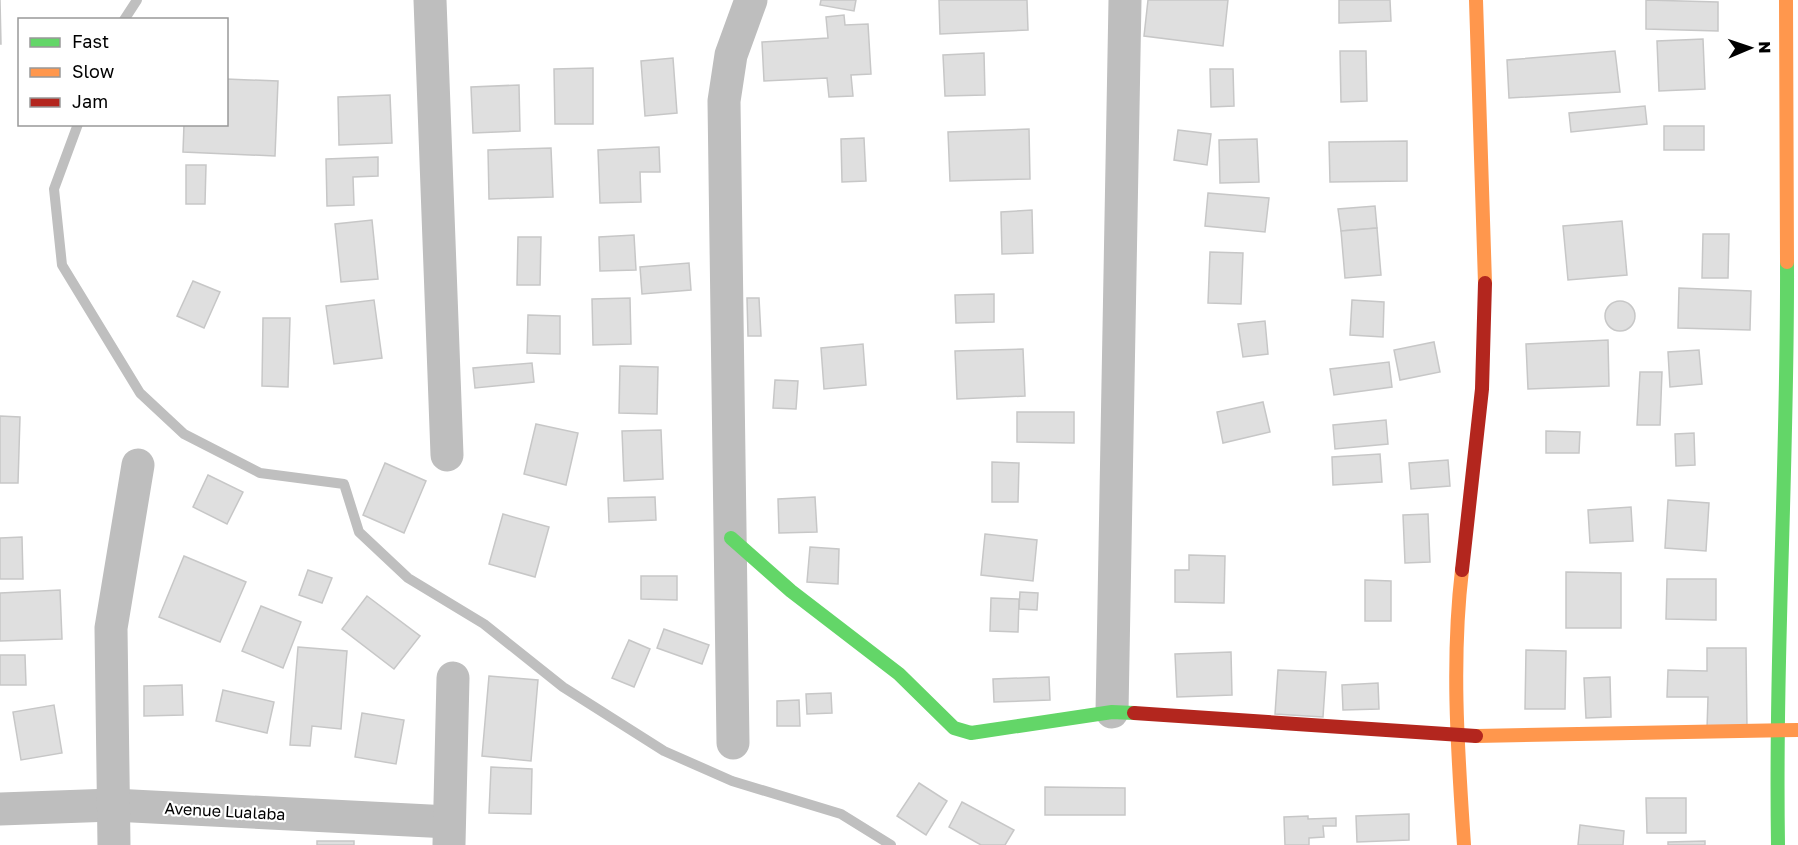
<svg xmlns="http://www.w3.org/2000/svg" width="1798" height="845" font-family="'Golos Text',sans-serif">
<rect width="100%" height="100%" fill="#fff"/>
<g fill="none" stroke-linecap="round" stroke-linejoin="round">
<g stroke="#bfbfbf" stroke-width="10">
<polyline points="124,20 137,0"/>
<polyline points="78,124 54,189 62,265 140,393 184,434 260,473 344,484 359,532 408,578 484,624 563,687 664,751 732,781 841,814 891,845"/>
</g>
</g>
<g fill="#dfdfdf" stroke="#c7c7c7" stroke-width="1.5">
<polygon points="0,0 1,44 0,44"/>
<polygon points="821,0 856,0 854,11 820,5"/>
<polygon points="939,0 1027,0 1028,30 940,34"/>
<polygon points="1148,0 1228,0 1223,46 1144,36"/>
<polygon points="1339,0 1390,0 1391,21 1339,23"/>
<polygon points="1646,0 1718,2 1718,31 1646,29"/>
<polygon points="844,15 845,25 868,24 871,74 851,75 853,96 829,97 827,78 764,81 762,42 828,38 826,17"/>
<polygon points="1703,39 1705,89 1659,91 1657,41"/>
<polygon points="1340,51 1366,51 1367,101 1341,102"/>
<polygon points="1615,51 1620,92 1509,98 1507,60"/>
<polygon points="984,53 985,95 945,96 943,55"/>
<polygon points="673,58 677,113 645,116 641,61"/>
<polygon points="593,68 593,124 555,124 554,69"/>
<polygon points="1210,69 1233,69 1234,106 1211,107"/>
<polygon points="226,79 278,81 275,156 183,152 184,124 226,124"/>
<polygon points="519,85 520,131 473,133 471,87"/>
<polygon points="390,95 392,143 339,145 338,97"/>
<polygon points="1645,106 1647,124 1571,132 1569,113"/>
<rect x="1664" y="126" width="40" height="24"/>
<polygon points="1029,129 1030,179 950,181 948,132"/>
<polygon points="1178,130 1211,134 1207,165 1174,160"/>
<polygon points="864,138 866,181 842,182 841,139"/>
<polygon points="1257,139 1259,182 1220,183 1219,140"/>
<polygon points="1407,141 1407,181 1330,182 1329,142"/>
<polygon points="659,147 660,172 640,172 641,202 600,203 598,150"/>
<polygon points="551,148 553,197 489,199 488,150"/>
<polygon points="378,157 378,176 353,177 354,205 327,206 326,159"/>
<polygon points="186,165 206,165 205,204 186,204"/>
<polygon points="1208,193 1269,198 1265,232 1205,226"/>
<polygon points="1375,206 1377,228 1341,231 1338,209"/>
<polygon points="1032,210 1033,253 1002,254 1001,212"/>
<polygon points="372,220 378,279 341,282 335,224"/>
<polygon points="1622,221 1627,275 1568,280 1563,226"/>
<polygon points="1377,228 1381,275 1345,278 1341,231"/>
<polygon points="1703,234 1729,234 1728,278 1702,278"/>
<polygon points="634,235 636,270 600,271 599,237"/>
<polygon points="518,237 541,237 540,285 517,285"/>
<polygon points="1210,252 1243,253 1241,304 1208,303"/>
<polygon points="689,263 691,290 642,294 640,267"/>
<polygon points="193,281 220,292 204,328 177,316"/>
<polygon points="1679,288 1751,291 1750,330 1678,328"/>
<polygon points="994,294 994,322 956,323 955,295"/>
<polygon points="630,298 631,344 593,345 592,299"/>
<polygon points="747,298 759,298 761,336 748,336"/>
<polygon points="374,300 382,358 334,364 326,306"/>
<polygon points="1352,300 1384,302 1383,337 1350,335"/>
<circle cx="1620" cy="316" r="15"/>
<polygon points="528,315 560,316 560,354 527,353"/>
<polygon points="263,318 290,318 288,387 262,386"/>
<polygon points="1265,321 1268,354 1243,357 1238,324"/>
<polygon points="1608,340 1609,386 1528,389 1526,344"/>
<polygon points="1434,342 1440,372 1400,380 1394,350"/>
<polygon points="863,344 866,385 824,389 821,348"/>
<polygon points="1023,349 1025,396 957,399 955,351"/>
<polygon points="1699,350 1702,384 1670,387 1668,352"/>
<polygon points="1389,362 1392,387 1334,395 1330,369"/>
<polygon points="532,363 534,382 475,388 473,368"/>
<polygon points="620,366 658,367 657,414 619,413"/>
<polygon points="1640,372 1662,372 1660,425 1637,425"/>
<polygon points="775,380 798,381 796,409 773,408"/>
<polygon points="1263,402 1270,432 1223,443 1217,412"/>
<polygon points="1017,412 1074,412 1074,443 1017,442"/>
<polygon points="0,416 20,417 18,483 0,483"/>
<polygon points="1386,420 1388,444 1335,449 1333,425"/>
<polygon points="536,424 578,433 566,485 524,474"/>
<polygon points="661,430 663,479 624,481 622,431"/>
<polygon points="1546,431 1580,432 1579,453 1546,453"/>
<polygon points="1694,433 1695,465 1676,466 1675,434"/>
<polygon points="1380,454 1382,482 1333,485 1332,457"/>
<polygon points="1448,460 1450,486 1411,489 1409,463"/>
<polygon points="992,462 1019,463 1018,502 992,502"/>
<polygon points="385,463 426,481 404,533 363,515"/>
<polygon points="208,475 243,492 227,524 193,507"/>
<polygon points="655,497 656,520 609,522 608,498"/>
<polygon points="815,497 817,532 779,533 778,499"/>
<polygon points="1668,500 1709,503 1706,551 1665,548"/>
<polygon points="1631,507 1633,541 1590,543 1588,510"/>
<polygon points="503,514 549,527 535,577 489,564"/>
<polygon points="1428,514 1430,562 1405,563 1403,515"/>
<polygon points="985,534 1037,540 1033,581 981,575"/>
<polygon points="22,537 23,579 0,579 0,538"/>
<polygon points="810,547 839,549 838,584 807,582"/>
<polygon points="1189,555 1225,556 1224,603 1175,602 1175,570 1189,570"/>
<polygon points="184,556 246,582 220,642 159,617"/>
<polygon points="308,570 332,578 322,603 299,595"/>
<polygon points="1566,572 1621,573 1621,628 1566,628"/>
<polygon points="641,576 677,576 677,600 641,599"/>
<polygon points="1667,579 1716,579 1716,620 1666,619"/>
<polygon points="1365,580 1391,581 1391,621 1365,621"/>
<polygon points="60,590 62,639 0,641 0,593"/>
<polygon points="1020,592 1038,593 1037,610 1019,609"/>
<polygon points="367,596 420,636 394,669 342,629"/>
<polygon points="991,598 1019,599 1018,632 990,631"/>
<polygon points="261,606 301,622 283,668 242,651"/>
<polygon points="664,629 709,645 702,664 657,648"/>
<polygon points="629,640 650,649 634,687 612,678"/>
<polygon points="298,647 347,651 341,729 312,726 310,746 290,745"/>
<polygon points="1707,648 1746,648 1747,729 1707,729 1708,697 1667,697 1668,670 1707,671"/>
<polygon points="1526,650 1566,651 1565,709 1525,709"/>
<polygon points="1231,652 1232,695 1177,697 1175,654"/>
<polygon points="0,655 25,655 26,685 0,685"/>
<polygon points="1278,670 1326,672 1323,717 1275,714"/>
<polygon points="489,676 538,680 531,761 482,756"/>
<polygon points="1049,677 1050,700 994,702 993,679"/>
<polygon points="1610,677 1611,717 1586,718 1584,678"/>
<polygon points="1378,683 1379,709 1343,710 1342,685"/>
<polygon points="182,685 183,715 144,716 144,686"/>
<polygon points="223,690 274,702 267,733 216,721"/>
<polygon points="831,693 832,713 807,714 806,694"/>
<polygon points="799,700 800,726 777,726 777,701"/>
<polygon points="54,705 62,753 21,760 13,712"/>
<polygon points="362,713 404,720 396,764 355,757"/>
<polygon points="491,767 532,769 531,814 489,813"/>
<polygon points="919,783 947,801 926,835 897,816"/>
<polygon points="1045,787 1125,788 1125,815 1045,815"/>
<polygon points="1646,798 1686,798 1686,833 1647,833"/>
<polygon points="962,802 1014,830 1005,845 981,845 949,827"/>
<polygon points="1409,814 1409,840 1357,842 1356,816"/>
<polygon points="1308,816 1308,819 1336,818 1336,826 1323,826 1324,837 1309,838 1309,845 1285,845 1284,817"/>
<polygon points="1580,825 1624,831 1623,845 1578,845"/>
<rect x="317" y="841" width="37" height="4"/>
<polygon points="1705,841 1705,845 1668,845 1668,842"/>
</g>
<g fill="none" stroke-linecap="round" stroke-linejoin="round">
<g stroke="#bebebe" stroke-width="33">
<polyline points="430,0 447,455"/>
<polyline points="1112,712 1125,0"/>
<polyline points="733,743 724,101 731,55 751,0"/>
<polyline points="0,809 113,805 449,822"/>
<polyline points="449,844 453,678"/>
<polyline points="114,845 111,628 138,465"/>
</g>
<g stroke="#63d668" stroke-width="14">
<polyline points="731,538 791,591 899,674 954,728 971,733 1112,712 1134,713"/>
<path d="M1778,845C1775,650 1788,456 1787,262"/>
</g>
<g stroke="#ff974d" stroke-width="14">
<polyline points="1476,0 1485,283"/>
<polyline points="1786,0 1787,262"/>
<path d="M1462,570C1451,662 1458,754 1464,845"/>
<polyline points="1476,736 1798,730"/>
</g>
<g stroke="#b3261e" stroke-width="14">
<polyline points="1462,570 1482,389 1485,283"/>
<polyline points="1134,713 1476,736"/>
</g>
</g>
<g text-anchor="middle" stroke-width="4.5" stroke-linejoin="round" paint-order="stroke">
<g font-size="16" fill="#000" stroke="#fff">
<text transform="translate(225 811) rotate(3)" y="6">Avenue Lualaba</text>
</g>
</g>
<rect x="18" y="18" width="210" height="108" fill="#ffffff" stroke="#999999" stroke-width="1.5"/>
<rect x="30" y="38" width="30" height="9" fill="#63d668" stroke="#999999" stroke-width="1.5"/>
<text x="72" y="48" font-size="18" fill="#000000">Fast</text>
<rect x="30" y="68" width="30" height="9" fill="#ff974d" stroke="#999999" stroke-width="1.5"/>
<text x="72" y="78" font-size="18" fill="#000000">Slow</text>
<rect x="30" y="98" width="30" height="9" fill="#b3261e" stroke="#999999" stroke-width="1.5"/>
<text x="72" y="108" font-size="18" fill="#000000">Jam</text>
<g transform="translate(1750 48) rotate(88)" stroke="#ffffff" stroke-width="4.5" paint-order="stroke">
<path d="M0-4.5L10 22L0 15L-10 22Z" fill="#000000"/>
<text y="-9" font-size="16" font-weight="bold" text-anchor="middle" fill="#000000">N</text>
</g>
</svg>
